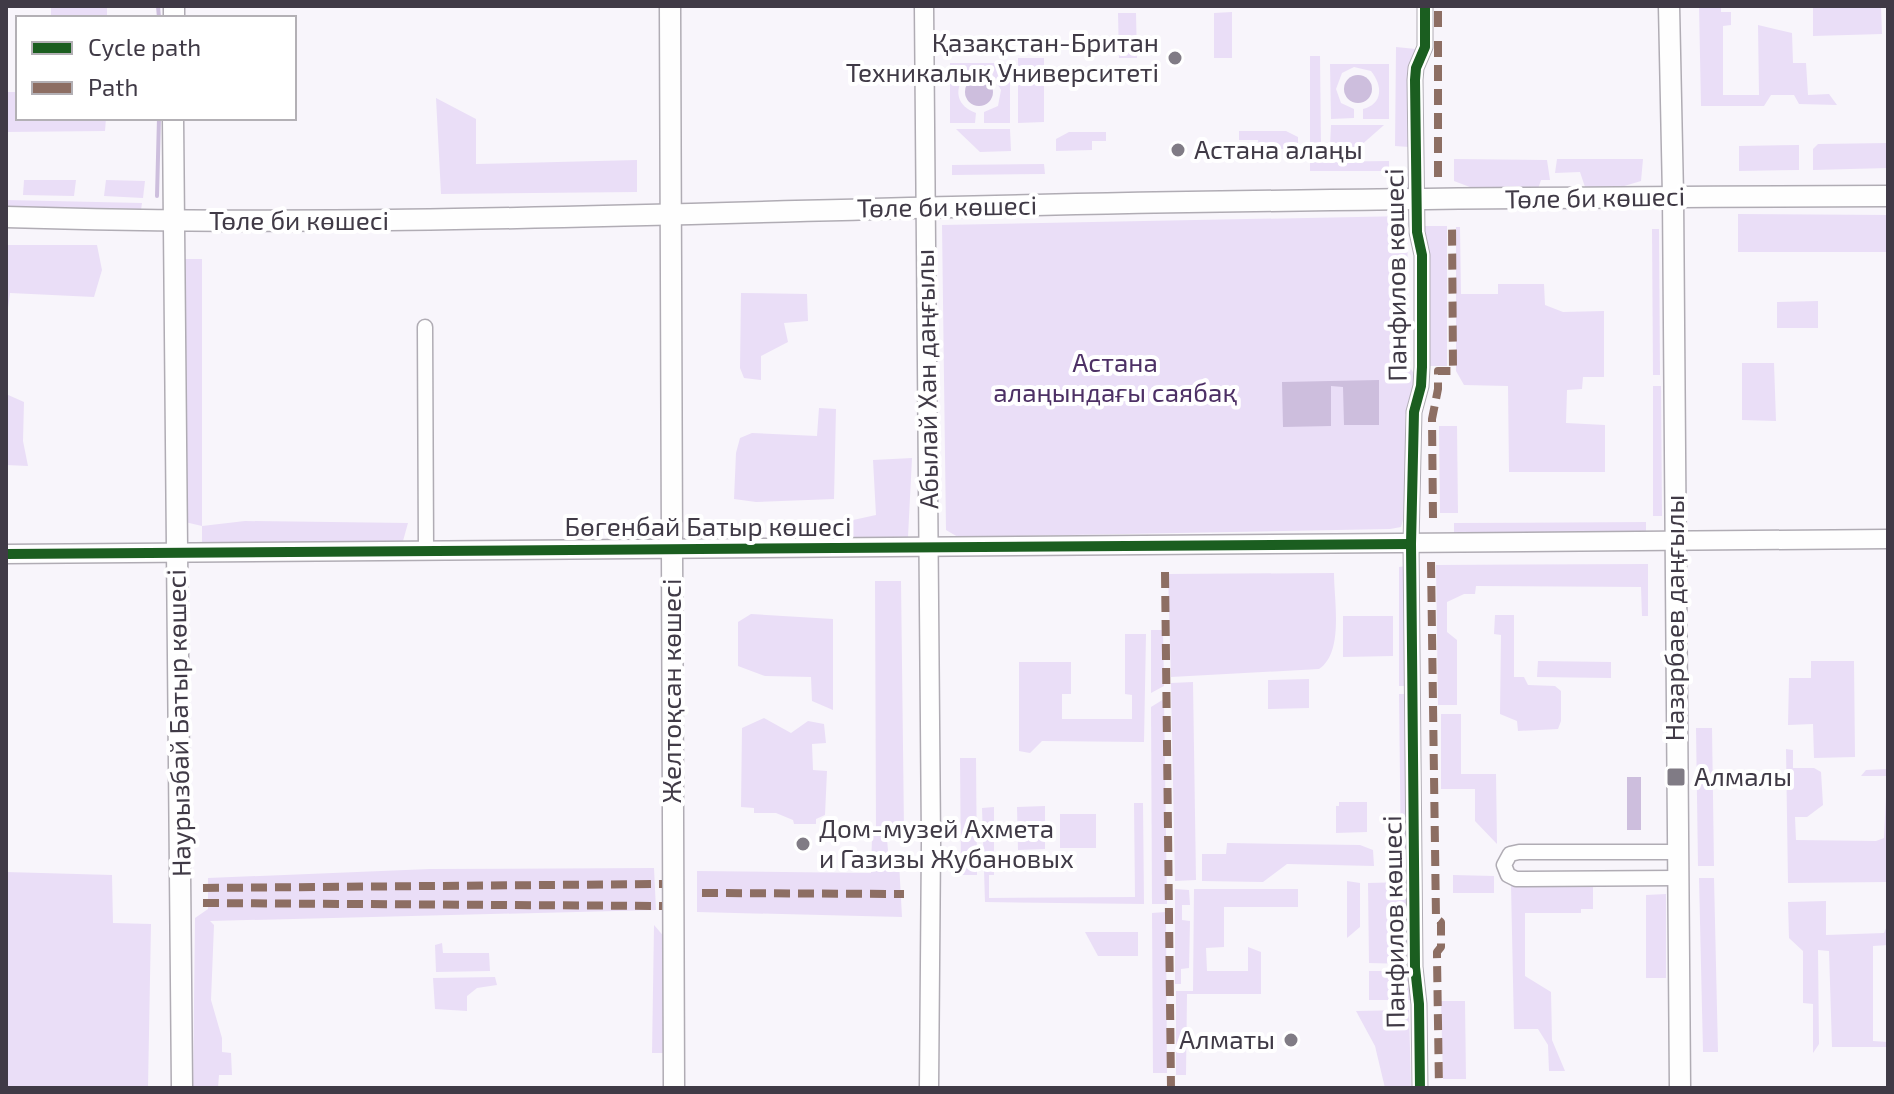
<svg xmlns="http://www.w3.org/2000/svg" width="1894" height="1094" font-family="'Exo 2',sans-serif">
<rect width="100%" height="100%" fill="#f8f5fb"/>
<g fill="#eadef7">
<rect x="51" y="6" width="56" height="12"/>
<polygon points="1699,6 1721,6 1721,12 1731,12 1731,25 1723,26 1723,95 1759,95 1758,25 1792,33 1793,63 1806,63 1808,95 1829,94 1837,105 1799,104 1794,95 1771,95 1764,106 1701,106"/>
<polygon points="1813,6 1881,6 1882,34 1813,36"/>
<polygon points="1232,12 1232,58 1214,58 1214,13"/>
<polygon points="1118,13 1136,13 1137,58 1119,58"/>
<polygon points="1396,47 1416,49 1409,68 1409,147 1395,146"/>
<polygon points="1310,56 1320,56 1321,147 1310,148"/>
<polygon points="1018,58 1044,58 1044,122 1018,123"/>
<path d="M950,63H1010V123H984V112L998,106L1001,90L992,74L975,70L964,76C954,91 957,106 976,113L975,123H950Z"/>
<path d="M1330,64H1389V119H1363V109C1383,104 1383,86 1371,71L1354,67L1342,73L1336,89L1341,103L1354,109V118L1331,119Z"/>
<polygon points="6,92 18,92 18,118 106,118 105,131 6,132"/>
<polygon points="436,98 476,119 476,164 637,160 637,192 441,194"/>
<polygon points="1331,125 1384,125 1359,147 1330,147"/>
<polygon points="956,129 1010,129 1011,151 980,152"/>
<polygon points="1239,131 1286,131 1298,137 1298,149 1259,149 1258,140 1239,140"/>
<polygon points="1069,132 1106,132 1106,141 1092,141 1092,150 1056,151 1056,139"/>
<polygon points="1888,143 1888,168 1813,170 1813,149 1818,144"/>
<polygon points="1799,145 1799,170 1739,171 1739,146"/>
<polygon points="1454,159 1547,160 1550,180 1541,180 1537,192 1483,192 1454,181"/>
<polygon points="1557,159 1643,159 1641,181 1621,187 1614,194 1587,193 1580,172 1555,173"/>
<polygon points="1389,161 1389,171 1310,171 1310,162"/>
<polygon points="1044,164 1045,174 952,175 952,165"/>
<polygon points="24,180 76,180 74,196 23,195"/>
<polygon points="106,180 145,181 143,198 104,196"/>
<polygon points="6,200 142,203 141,210 6,207"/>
<polygon points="1738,214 1888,215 1888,252 1738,252"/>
<polygon points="1407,216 1409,366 1417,378 1418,390 1405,415 1405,513 1401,527 1390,529 958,537 946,530 942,225"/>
<polygon points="1421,226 1447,226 1447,366 1425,366"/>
<polygon points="1456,227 1460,227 1461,294 1498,294 1498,284 1544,284 1545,305 1563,312 1604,311 1604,377 1583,377 1582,389 1567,390 1566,423 1605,425 1605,472 1509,472 1508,386 1464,385 1456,371"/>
<polygon points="1652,229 1659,229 1660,375 1653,375"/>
<polygon points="6,245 97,245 102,270 94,297 10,293 6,324"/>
<polygon points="180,259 202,259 202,526 245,521 408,523 403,541 202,543 202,526 185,522"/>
<polygon points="741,293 807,294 808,321 784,323 788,342 761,356 761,380 744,378 740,368"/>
<polygon points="1818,301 1818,328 1777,328 1777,302"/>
<polygon points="1742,363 1774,363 1776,421 1742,420"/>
<polygon points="1653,386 1661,386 1662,516 1653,516"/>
<polygon points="6,394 24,402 23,441 28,466 6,465"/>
<polygon points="819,408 836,409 834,499 756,502 734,499 736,453 740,438 752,433 817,436"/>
<polygon points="1457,426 1458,513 1440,513 1439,426"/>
<polygon points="912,458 908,537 894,541 853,543 853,520 876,515 873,460"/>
<polygon points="1646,522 1646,532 1454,533 1454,523"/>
<polygon points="1648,564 1648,616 1642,616 1641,587 1476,586 1475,594 1464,594 1447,602 1447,632 1457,640 1457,705 1438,705 1436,565"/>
<polygon points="1407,566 1408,686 1399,686 1399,567"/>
<path d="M1334,573C1334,601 1344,653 1319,669L1171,677L1168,574Z"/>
<polygon points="875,581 901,581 904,830 901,831 902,839 887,839 889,862 899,862 902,917 697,912 697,871 871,873 872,836 876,830"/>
<polygon points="751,614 833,619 833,710 812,701 811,677 765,676 738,666 738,622"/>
<polygon points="1495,615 1514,615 1514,677 1524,677 1528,685 1555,686 1561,691 1561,721 1558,729 1518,731 1517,721 1500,714 1501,635 1494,634"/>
<polygon points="1343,616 1393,616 1393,656 1343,657"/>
<polygon points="1151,630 1163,630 1164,686 1151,693"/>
<polygon points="1125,634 1146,634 1144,742 1042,741 1030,753 1019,751 1019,662 1071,662 1071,694 1062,694 1062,719 1132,719 1132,695 1125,694"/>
<polygon points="1538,661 1611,662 1611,678 1537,677"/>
<polygon points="1811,661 1854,661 1855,757 1814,758 1813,724 1788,725 1789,678 1811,678"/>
<polygon points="1309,679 1309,708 1268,709 1268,680"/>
<polygon points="1193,682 1196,880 1175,881 1171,683"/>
<polygon points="1399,694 1408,694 1410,865 1401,868"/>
<polygon points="1164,699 1167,904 1152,904 1151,707"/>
<polygon points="1441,714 1461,714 1461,774 1496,774 1497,844 1475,821 1475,789 1441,789"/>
<polygon points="764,718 791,733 808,721 824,724 826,743 812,744 813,770 827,771 825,815 816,819 816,824 794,824 793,820 776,813 754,813 754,808 741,807 742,728"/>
<polygon points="1696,728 1712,728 1714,866 1698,866"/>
<polygon points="1786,749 1793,750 1793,768 1814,768 1821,772 1823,805 1807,817 1795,817 1796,840 1876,841 1884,838 1887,776 1861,776 1866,770 1888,769 1888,882 1788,883"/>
<polygon points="960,758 976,758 977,875 961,875"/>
<polygon points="1339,802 1367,802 1367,832 1336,833 1336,806 1339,806"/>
<polygon points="1134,803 1143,803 1144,904 985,902 982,808 994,807 994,875 989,875 989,898 1135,897"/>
<polygon points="1045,806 1045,849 1018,850 1017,807"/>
<polygon points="1096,814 1096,848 1060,848 1060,814"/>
<polygon points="1227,843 1360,845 1373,850 1374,866 1287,864 1263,882 1202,881 1202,854 1226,854"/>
<polygon points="654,868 656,910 210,921 214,925 211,1000 222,1038 222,1052 231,1053 232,1075 219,1075 218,1088 193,1088 195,918 208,909 208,878 430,869"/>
<polygon points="6,872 112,875 113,923 151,924 148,1088 6,1088"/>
<polygon points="1453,875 1494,876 1494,893 1453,893"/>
<polygon points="1699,878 1714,878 1718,1052 1703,1052"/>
<polygon points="1347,881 1360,883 1360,927 1347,938"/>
<polygon points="1406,882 1407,964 1369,963 1368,883"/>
<polygon points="1593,884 1593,909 1581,909 1581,913 1525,913 1525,976 1551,992 1552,1040 1565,1071 1549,1071 1548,1045 1538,1029 1514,1029 1511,885"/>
<polygon points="1175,889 1189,890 1190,905 1182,905 1182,920 1190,921 1189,968 1181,969 1181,984 1175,984"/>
<polygon points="1194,889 1298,889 1298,907 1224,907 1224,947 1206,948 1207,971 1248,971 1248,947 1261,952 1261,994 1187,994 1186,1075 1176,1075 1176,991 1193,991"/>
<polygon points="1666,894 1666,978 1646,978 1646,895"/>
<polygon points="1826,901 1826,935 1884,933 1888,924 1888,945 1873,946 1873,1041 1888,1042 1888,1047 1832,1047 1829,951 1818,950 1819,1044 1813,1053 1813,1004 1803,1003 1803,951 1789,938 1788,902"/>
<polygon points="1166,912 1167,1073 1153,1073 1152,913"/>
<polygon points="654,925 666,939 666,1053 652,1053"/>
<polygon points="1085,932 1138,932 1138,956 1098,956"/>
<polygon points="442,943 443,953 489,953 490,971 436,972 435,945"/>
<polygon points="1369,971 1407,971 1413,1000 1369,1000"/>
<polygon points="495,977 497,985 477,988 467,996 467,1011 435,1009 433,978"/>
<polygon points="1441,1001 1465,1001 1466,1079 1443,1079"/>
<polygon points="1409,1010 1411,1088 1385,1088 1375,1046 1356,1011"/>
</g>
<g fill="#cdbedd">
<circle cx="1358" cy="89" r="14"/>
<circle cx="979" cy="92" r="14"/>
<polygon points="1379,380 1379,425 1344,425 1343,387 1331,386 1331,426 1283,427 1282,382"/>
<rect x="1627" y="777" width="14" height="53"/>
</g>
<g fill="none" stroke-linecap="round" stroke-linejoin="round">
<g stroke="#cdbedd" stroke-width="4">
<polyline points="158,6 159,18"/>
<polyline points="157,196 159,118"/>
</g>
<defs>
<g id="minor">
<polyline points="425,327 426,551"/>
<polyline points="1677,878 1516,879 1508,875 1504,865 1510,854 1519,852 1677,852"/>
<polyline points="1420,1088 1419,1004 1415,967 1411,544 1414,412 1421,386 1422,367 1422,255 1417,232 1415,80 1416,68 1425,47 1425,6"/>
</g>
<g id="tertiary">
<polyline points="924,6 931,842 929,1088"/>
<polyline points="6,554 1888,539"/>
</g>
<g id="secondary">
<polyline points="670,6 674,1088"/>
<polyline points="1669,6 1673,196 1680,1088"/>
<polyline points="174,18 174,6"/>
<polyline points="173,118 182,1088"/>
<path d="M6,217C321,227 637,215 952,207C1264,199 1576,197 1888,196"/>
</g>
</defs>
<use href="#minor" stroke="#b0acb4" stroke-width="17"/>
<use href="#tertiary" stroke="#b0acb4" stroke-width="21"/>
<use href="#secondary" stroke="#b0acb4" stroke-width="23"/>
<use href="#minor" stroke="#fefefe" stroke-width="14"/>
<use href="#tertiary" stroke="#fefefe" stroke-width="18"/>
<use href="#secondary" stroke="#fefefe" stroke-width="20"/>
<g stroke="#8d6e63" stroke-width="8" stroke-dasharray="16 8" stroke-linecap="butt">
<polyline points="1438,27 1438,6"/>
<polyline points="1438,177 1438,36"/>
<polyline points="1433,518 1432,419 1438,389 1438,371 1453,371 1452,222"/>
<polyline points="1431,562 1436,918 1441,922 1441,947 1437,952 1437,958 1439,1088"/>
<polyline points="1165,572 1171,1088"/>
<polyline points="203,888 662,884"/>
<polyline points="702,893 904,894"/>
<polyline points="203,903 662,906"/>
</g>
<defs>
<g id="cycleway">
<polyline points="6,554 1411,544"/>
<polyline points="1420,1088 1419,1004 1415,967 1411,544 1414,412 1421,386 1422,367 1422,255 1417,232 1415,80 1416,68 1425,47 1425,6"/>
</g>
</defs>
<use href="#cycleway" stroke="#fff" stroke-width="15"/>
<use href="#cycleway" stroke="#1b5e20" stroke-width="10"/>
</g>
<g fill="#807b85" stroke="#fff" stroke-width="3">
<circle cx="1175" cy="58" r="8"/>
<circle cx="1178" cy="150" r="8"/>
<rect x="1666" y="767" width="20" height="20" rx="4"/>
<circle cx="803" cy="844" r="8"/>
<circle cx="1291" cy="1040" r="8"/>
</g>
<g text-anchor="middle" stroke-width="8" stroke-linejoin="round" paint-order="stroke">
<g font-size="26" fill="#403a46" stroke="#fff" text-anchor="start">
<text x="1159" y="52" text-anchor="end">Қазақстан-Британ<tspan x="1159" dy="30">Техникалық Университеті</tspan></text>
<text x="1194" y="159">Астана алаңы</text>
<text x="1694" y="786">Алмалы</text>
<text x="819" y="838">Дом-музей Ахмета<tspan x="819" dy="30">и Газизы Жубановых</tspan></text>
<text x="1275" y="1049" text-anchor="end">Алматы</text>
</g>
<g font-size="26" fill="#403a46" stroke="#fff">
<text transform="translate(1595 198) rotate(-1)" y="9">Төле би көшесі</text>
<text transform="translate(947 207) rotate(-1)" y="9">Төле би көшесі</text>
<text x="299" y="230">Төле би көшесі</text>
<text transform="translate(1396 275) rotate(-91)" y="9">Панфилов көшесі</text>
<text transform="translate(927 379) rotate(-91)" y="9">Абылай Хан даңғылы</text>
<text x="708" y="536">Бөгенбай Батыр көшесі</text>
<text transform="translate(1675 618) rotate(-90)" y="9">Назарбаев даңғылы</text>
<text transform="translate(672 691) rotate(-90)" y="9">Желтоқсан көшесі</text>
<text transform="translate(179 723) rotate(-91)" y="9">Наурызбай Батыр көшесі</text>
<text transform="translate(1394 922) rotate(-91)" y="9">Панфилов көшесі</text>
</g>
<g font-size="26" fill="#4d3065" stroke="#fff">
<text x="1115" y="372">Астана<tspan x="1115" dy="30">алаңындағы саябақ</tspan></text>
</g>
</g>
<rect width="1894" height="1094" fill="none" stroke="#403a46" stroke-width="16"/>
<rect x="16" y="16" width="280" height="104" fill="#ffffff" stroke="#b3b0b5" stroke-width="2"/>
<rect x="32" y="42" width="40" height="12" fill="#1b5e20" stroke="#b3b0b5" stroke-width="2"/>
<text x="88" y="56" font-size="24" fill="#403a46">Cycle path</text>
<rect x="32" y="82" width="40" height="12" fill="#8d6e63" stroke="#b3b0b5" stroke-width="2"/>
<text x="88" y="96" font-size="24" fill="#403a46">Path</text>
</svg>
